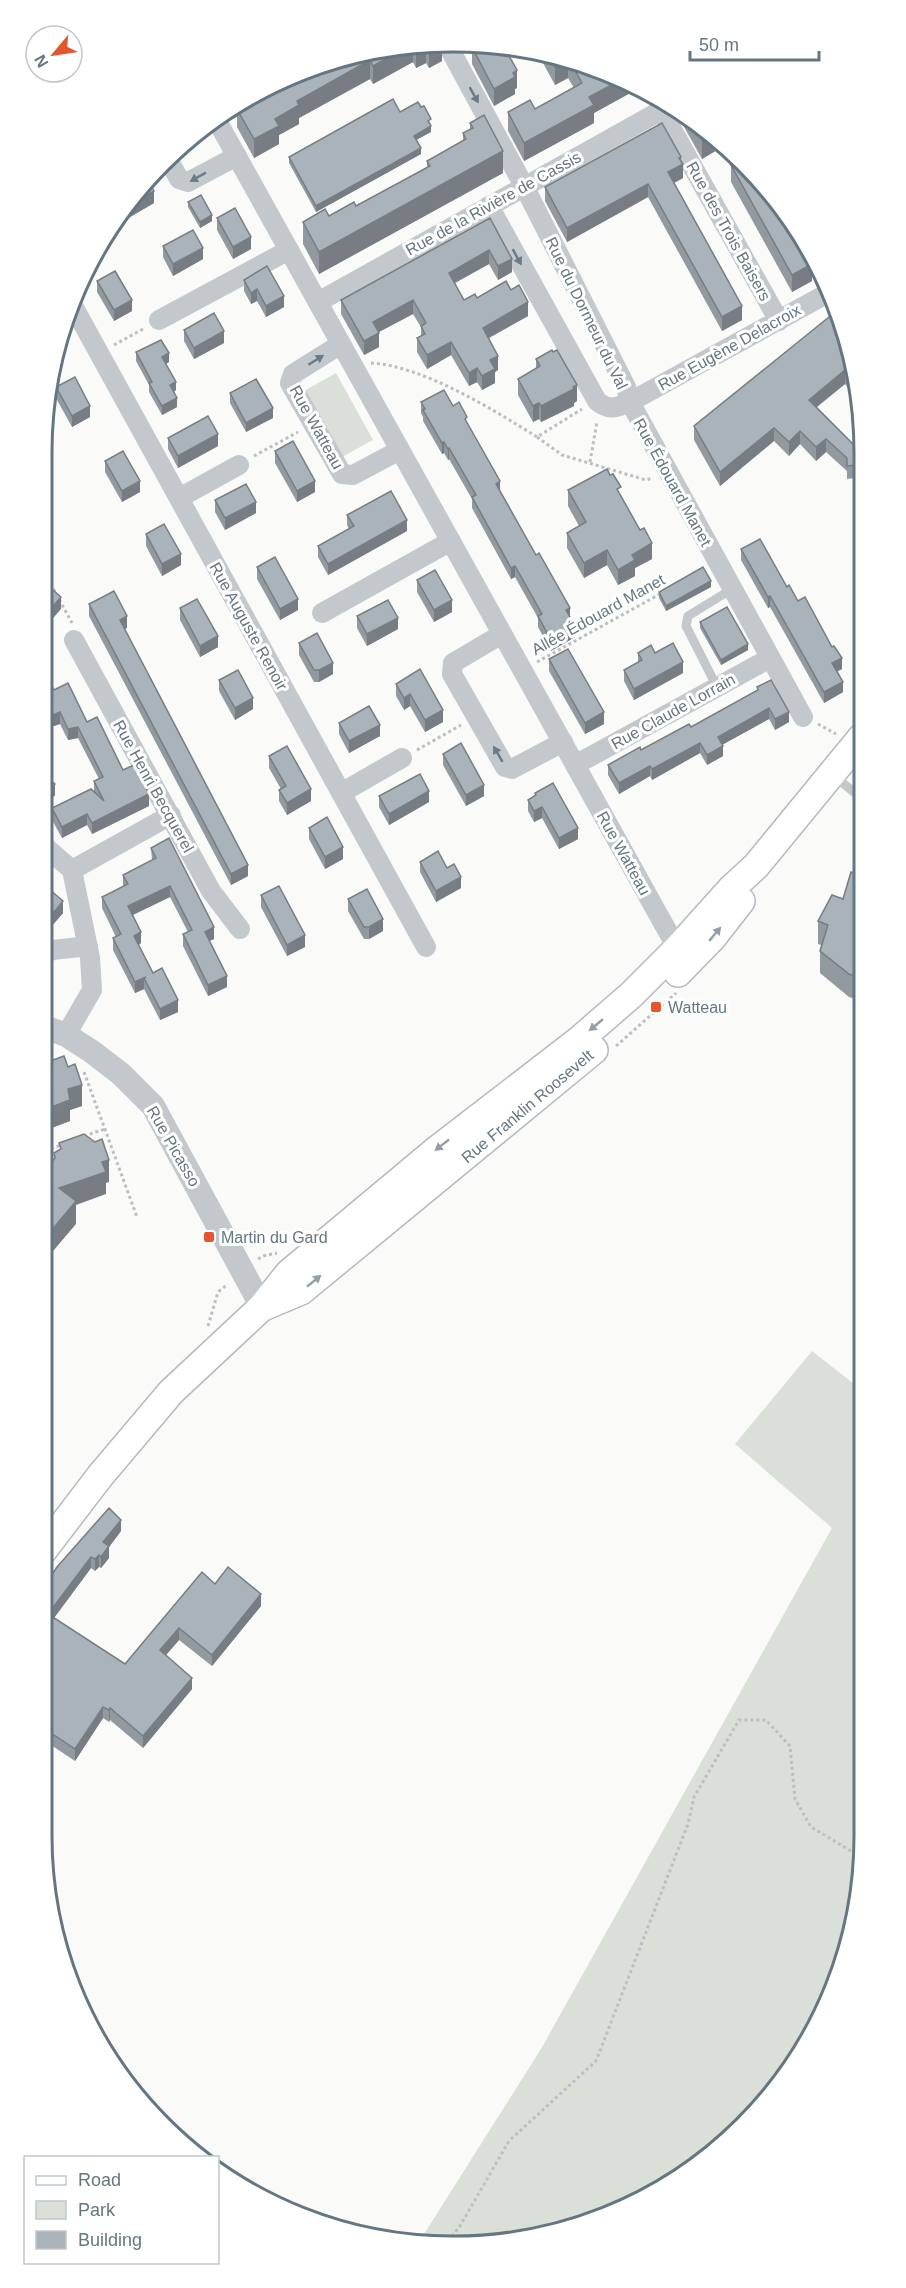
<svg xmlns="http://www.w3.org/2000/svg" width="906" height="2288" font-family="Arial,sans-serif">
<rect width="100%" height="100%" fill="#fafaf8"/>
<g fill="#dadfd7">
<polygon points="336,373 373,440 340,458 304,391"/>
<polygon points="812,1351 863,1391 864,1835 850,1942 821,2017 779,2085 681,2177 611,2215 534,2238 419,2242 541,2049 832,1528 735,1444"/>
</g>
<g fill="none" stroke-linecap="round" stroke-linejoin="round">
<defs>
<g id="secondary">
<polyline points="678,973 713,937 741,901"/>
<polyline points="263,1307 301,1291 594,1050"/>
<polyline points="42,1552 100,1476 171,1392 262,1307 289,1273 434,1152 578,1041 631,995 678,948 731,889 756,866 861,738"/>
</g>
</defs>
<use href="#secondary" stroke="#b3babf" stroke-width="30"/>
<g stroke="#bbbfc2" stroke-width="3" stroke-dasharray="3 3" stroke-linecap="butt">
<polyline points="114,345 145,328"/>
<path d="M371,363C423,366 494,410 537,437L582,409"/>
<polyline points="537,437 562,455 646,480 652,478"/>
<polyline points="254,456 298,432"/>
<polyline points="590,462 597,422"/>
<polyline points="42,568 72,623"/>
<polyline points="537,662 660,594"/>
<polyline points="818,724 836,734"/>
<polyline points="417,750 461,725"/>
<polyline points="616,1046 676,993"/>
<polyline points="84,1072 137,1217"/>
<polyline points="84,1136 105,1129"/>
<polyline points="49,1167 44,1151 61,1145"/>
<polyline points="258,1259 263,1256 277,1253"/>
<polyline points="208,1326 218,1292 228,1284"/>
<polyline points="42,1586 52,1573"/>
<polyline points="448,2241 460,2226 509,2141 596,2061 688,1824 694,1797 739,1720 766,1720 790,1746 795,1799 811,1827 861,1857"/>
</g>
<g stroke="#c3c8cc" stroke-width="9">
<polyline points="717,687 686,626 688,616 732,589"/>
<polyline points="833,775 861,798"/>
</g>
<g stroke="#c3c8cc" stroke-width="20">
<polyline points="447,44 524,186 626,387 630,402 803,717"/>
<polyline points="231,109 270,87"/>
<polyline points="661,110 779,321"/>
<polyline points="216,119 673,941 685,957"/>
<polyline points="168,159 179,179 188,182 237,156"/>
<path d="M489,206L597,401C609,411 616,408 630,402L828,293"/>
<polyline points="318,302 669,106"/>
<polyline points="72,304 426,947"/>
<polyline points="159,320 289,250"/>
<polyline points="341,344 293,374 290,383 342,474 353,475 400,450"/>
<polyline points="179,498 239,465"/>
<polyline points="322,613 451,541"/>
<polyline points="502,634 453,663 452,674 505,767 512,769 563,742"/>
<polyline points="74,640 211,891 240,929"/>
<polyline points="575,765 770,658"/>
<polyline points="341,793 402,758"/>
<polyline points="42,844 72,870 90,958 92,990 66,1035"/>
<polyline points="72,870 171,815"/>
<polyline points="42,955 53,950 88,946"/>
</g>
<polyline stroke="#c3c8cc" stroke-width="24" points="42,1026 66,1035 91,1051 121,1074 153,1106 262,1307"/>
<use href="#secondary" stroke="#fff" stroke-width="27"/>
</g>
<g fill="#929a9f">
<polygon points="442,44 442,61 429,68 426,63 416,68 413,62 373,84 370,79 299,118 299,124 279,135 279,144 254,158 237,127 237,109 400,45"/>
<polygon points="472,47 517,88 515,89 515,94 494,106 472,64"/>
<polygon points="537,52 560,56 632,89 632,92 594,113 594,123 524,161 508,131 508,112 535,109 574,88 568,78 555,85"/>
<polygon points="421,107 431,125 431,132 416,140 421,154 316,212 289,163 289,157 400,112"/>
<polygon points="683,113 690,119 722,147 702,159 683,125"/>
<polygon points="470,123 503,173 319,274 303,244 303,222 329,216 356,206 427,167 427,161 463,141 463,133 470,129"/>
<polygon points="681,161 683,178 674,183 742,320 722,331 648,197 567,242 545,201 545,187"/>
<polygon points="731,165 812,281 792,292 731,182"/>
<polygon points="148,180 154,203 130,217 124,208 127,203"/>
<polygon points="188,202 212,221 200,228 188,207"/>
<polygon points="217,218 251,249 233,259 217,230"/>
<polygon points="490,218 512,272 498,280 489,264 455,283 464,300 511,290 528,316 489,338 498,370 495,372 495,383 482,390 477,382 469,386 451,355 427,369 417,352 417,338 421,337 421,327 413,314 379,332 379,347 364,355 341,314 341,300"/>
<polygon points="163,246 203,259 173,276 163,257"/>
<polygon points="244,280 284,307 266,317 257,301 251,304 244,291"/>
<polygon points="97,281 132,311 114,321 97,292"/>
<polygon points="834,313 860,402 845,384 817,407 856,447 861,443 861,484 855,478 847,479 847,471 826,452 816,461 800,444 789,456 774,441 720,486 694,440 694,426"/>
<polygon points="184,330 224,343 194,359 184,341"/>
<polygon points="136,352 169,362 166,364 176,390 174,392 177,407 162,415 149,392 149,385 136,361"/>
<polygon points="536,359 577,401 574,403 574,406 541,422 539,419 533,422 518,395 518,379 536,369"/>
<polygon points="56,387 90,417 72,427 56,398"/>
<polygon points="230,393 273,418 246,432 230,403"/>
<polygon points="421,402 453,406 467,423 500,490 570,617 575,637 551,651 538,627 538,618 515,577 511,579 472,508 472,499 449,459 448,460 444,453 442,454 423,421 423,417 421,413"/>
<polygon points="168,438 218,446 178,468 168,449"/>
<polygon points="275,451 315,492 297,502 275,463"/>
<polygon points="105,461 140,492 122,502 105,472"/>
<polygon points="568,490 621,495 652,559 635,568 635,576 618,585 607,565 584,578 567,548 567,533 579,526 568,506"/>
<polygon points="215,500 256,513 225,530 215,512"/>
<polygon points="347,515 407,531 328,575 318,557 318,546 349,529 347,525"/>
<polygon points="146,534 181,565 162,576 146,546"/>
<polygon points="741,549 787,587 798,601 842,669 837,671 843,692 824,703 770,607 768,608 741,560"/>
<polygon points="257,567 298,610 280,620 257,579"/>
<polygon points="417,580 452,612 434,622 417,592"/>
<polygon points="711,587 666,611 659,598 659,592"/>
<polygon points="89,604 127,628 125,629 248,876 231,885 89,616"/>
<polygon points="180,608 218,647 200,657 180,620"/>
<polygon points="357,616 398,629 367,646 357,628"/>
<polygon points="700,622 748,650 721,665 700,628"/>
<polygon points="299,643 333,674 319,682 314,682 299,655"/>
<polygon points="638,653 683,673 634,700 624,681 624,670 638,662"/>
<polygon points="549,659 604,724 585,734 549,671"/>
<polygon points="42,667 54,690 87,722 149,806 92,834 87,825 62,838 52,820 52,808 94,792 94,781 99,779 78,738 68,740 60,724 51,727 43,712"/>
<polygon points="420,669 443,722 425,732 410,706 404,710 396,696 396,684"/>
<polygon points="219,680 253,709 235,720 219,691"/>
<polygon points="757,687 789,722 775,730 769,719 722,745 723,756 707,765 700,753 652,780 650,776 619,794 608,775 608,765 691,727 757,690"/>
<polygon points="339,723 380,736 349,753 339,734"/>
<polygon points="443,754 484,796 466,806 443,765"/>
<polygon points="269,756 311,801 287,815 279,801 279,790 281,789 269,768"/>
<polygon points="42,767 51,781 55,795 44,808 42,806"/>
<polygon points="535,793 578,839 559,849 542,818 534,822 528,811 528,800 535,796"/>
<polygon points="379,796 429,802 389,825 379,807"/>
<polygon points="309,828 343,859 325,869 309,839"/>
<polygon points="151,848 214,939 209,941 227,987 208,996 183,946 183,934 188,932 170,897 133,915 141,943 139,945 153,973 178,1012 160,1020 144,989 135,993 113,950 113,938 116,937 102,908 102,897 123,886 123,875 152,860"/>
<polygon points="420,862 461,888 436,902 420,872"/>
<polygon points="862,875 861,1001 849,997 820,973 820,951 821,945 818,944 818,921 843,899"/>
<polygon points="42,883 63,913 50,928 42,922"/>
<polygon points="261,895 305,947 287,956 261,907"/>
<polygon points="348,899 383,931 369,939 364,939 348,911"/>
<polygon points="42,1064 82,1106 70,1110 70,1121 46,1130 44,1124 42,1125"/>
<polygon points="121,1531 109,1547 109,1558 101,1568 99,1567 95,1571 91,1568 54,1618 125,1664 215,1584 261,1606 212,1666 179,1640 166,1655 192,1689 143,1748 110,1720 109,1722 103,1718 75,1761 42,1739 42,1590"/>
</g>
<g fill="#777d82">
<polygon points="439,44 442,44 442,61 429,68 429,50"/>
<polygon points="411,45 413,45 413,62 373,84 373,66"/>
<polygon points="426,45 426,63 416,68 416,50"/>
<polygon points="370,60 370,79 299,118 299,124 279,135 279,144 254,158 254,139 275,119 297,101"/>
<polygon points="568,60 568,78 555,85 555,67"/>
<polygon points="517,70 517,88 515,89 515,94 494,106 494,89"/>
<polygon points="617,82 632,89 632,92 594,113 594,123 524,161 524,143 589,97"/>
<polygon points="431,126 431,132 414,141 414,136"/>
<polygon points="709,136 722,147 702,159 702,140"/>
<polygon points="421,148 421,154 316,212 316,206"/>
<polygon points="503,151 503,173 319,274 319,252"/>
<polygon points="681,157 681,165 683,164 683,178 668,186 668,172"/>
<polygon points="648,184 648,197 567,242 567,228"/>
<polygon points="154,191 154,203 130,217 130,205"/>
<polygon points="212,215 212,221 200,228 200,222"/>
<polygon points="251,237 251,249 233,259 233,247"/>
<polygon points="203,248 203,259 173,276 173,264"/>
<polygon points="489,250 489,264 449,286 449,273"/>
<polygon points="512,259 512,272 498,280 498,266"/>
<polygon points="812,264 812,281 792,292 792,275"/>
<polygon points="257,289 257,301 251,304 251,293"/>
<polygon points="284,296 284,307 266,317 266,306"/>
<polygon points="132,300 132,311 114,321 114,310"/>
<polygon points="413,300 413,314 373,335 373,322"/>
<polygon points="528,302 528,316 483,341 483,328"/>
<polygon points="742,306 742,320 722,331 722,317"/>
<polygon points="224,331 224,343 194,359 194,348"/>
<polygon points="379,333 379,347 364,355 364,341"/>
<polygon points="451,342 451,355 427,369 427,355"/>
<polygon points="169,353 169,362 162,366 162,357"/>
<polygon points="498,356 498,370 495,372 495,383 482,390 482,376 490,360"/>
<polygon points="477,368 477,382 469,386 469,373"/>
<polygon points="845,370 845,384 809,413 809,400"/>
<polygon points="176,382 176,390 170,394 170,385"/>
<polygon points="577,385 577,401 574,403 574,406 541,422 541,406"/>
<polygon points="177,398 177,407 162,415 162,406"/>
<polygon points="539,403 539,419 533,422 533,406"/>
<polygon points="90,406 90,417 72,427 72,416"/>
<polygon points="273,408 273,418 246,432 246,423"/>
<polygon points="774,428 774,441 720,486 720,472"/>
<polygon points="800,431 800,444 789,456 789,442"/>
<polygon points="218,434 218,446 178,468 178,456"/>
<polygon points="826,439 826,452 816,461 816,447"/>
<polygon points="444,442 444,453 442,454 442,443"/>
<polygon points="449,448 449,459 448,460 448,449"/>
<polygon points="140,481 140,492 122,502 122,491"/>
<polygon points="315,481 315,492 297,502 297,491"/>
<polygon points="500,481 500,493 496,484"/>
<polygon points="256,502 256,513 225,530 225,518"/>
<polygon points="407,520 407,531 328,575 328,564"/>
<polygon points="652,543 652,559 635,568 635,576 618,585 618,570 632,555"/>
<polygon points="607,550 607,565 584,578 584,563"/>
<polygon points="181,554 181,565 162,576 162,564"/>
<polygon points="515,566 515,577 511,579 511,568"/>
<polygon points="711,581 711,587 666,611 666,606"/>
<polygon points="770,596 770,607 768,608 768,597"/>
<polygon points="61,597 61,609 42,631 42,619"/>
<polygon points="298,599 298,610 280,620 280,609"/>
<polygon points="452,600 452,612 434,622 434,610"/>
<polygon points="570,608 570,619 566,610"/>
<polygon points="127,616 127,628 120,631 120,620"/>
<polygon points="398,618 398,629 367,646 367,634"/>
<polygon points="575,626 575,637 551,651 551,640"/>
<polygon points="218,636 218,647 200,657 200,646"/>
<polygon points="748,644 748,650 721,665 721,660"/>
<polygon points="842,658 842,669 832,674 832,663"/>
<polygon points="683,662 683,673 634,700 634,689"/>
<polygon points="333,663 333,674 319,682 319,670"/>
<polygon points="843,682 843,692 824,703 824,692"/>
<polygon points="410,694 410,706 404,710 404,698"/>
<polygon points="253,698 253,709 235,720 235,708"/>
<polygon points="43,701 43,712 42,713 42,702"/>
<polygon points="769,708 769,719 718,747 718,737"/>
<polygon points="443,710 443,722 425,732 425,720"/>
<polygon points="60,712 60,724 51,727 51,716"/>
<polygon points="604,712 604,724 585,734 585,723"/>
<polygon points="789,712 789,722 775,730 775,719"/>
<polygon points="380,725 380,736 349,753 349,741"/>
<polygon points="78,727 78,738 68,740 68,729"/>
<polygon points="700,743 700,753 652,780 652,769"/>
<polygon points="723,746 723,756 707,765 707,755"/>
<polygon points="45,748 45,760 42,763 42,752"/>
<polygon points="650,766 650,776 619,794 619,783"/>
<polygon points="55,784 55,795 44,808 44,796"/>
<polygon points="484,785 484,796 466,806 466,795"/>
<polygon points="311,789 311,801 287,815 287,803"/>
<polygon points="429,791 429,802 389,825 389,814"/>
<polygon points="149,794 149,806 92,834 92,823"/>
<polygon points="542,807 542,818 534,822 534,811"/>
<polygon points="87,814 87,825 62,838 62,827"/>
<polygon points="578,828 578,839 559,849 559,838"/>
<polygon points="343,847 343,859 325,869 325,857"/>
<polygon points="248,865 248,876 231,885 231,874"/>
<polygon points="461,877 461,888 436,902 436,891"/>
<polygon points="170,886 170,897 128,917 128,906"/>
<polygon points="63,901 63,913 50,928 50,917"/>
<polygon points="383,919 383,931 369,939 369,927"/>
<polygon points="214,927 214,939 205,943 205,932"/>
<polygon points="141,932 141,943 134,947 134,936"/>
<polygon points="305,935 305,947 287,956 287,945"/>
<polygon points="862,975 862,997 861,1001 861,979"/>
<polygon points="227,976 227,987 208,996 208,985"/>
<polygon points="144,978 144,989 135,993 135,982"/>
<polygon points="178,1000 178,1012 160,1020 160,1009"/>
<polygon points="82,1085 82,1106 70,1110 70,1121 46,1130 46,1109 68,1089"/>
<polygon points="42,1103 44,1103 44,1124 42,1125"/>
<polygon points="109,1160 109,1182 106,1183 106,1194 76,1205 76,1224 42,1264 42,1242 59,1188 102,1162"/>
<polygon points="121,1520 121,1531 109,1547 109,1558 101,1568 101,1557 103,1542"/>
<polygon points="99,1555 99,1567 95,1571 95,1559"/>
<polygon points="91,1557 91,1568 48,1626 48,1614"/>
<polygon points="261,1594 261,1606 212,1666 212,1655"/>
<polygon points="179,1628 179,1640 160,1662 160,1650"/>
<polygon points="192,1678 192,1689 143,1748 143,1736"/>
<polygon points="103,1707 103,1718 75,1761 75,1749"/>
<polygon points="110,1708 110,1720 109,1722 109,1710"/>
</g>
<g fill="#aab3b9" stroke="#777d82" stroke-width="1.5">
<polygon points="479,43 504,47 517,70 513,73 515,77 494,89 472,47"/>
<polygon points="439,44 429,50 426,45"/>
<polygon points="400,45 411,45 373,66 370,60 297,101 299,105 275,119 279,126 254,139 237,109 303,72 321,64"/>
<polygon points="413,45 425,45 416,50"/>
<polygon points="548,54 560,56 568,60 555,67"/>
<polygon points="569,60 617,82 589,97 594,105 524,143 508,112 530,100 535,109 582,83"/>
<polygon points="393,99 400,112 418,102 421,107 424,106 431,119 428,121 431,126 414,136 421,148 316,206 289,157"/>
<polygon points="484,115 503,151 319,252 303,222 325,209 329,216 354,202 356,206 430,166 427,161 466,139 463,133 473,128 470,123"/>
<polygon points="690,119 709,136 702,140"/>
<polygon points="662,123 681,157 679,158 683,164 668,172 742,306 722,317 648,184 567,228 545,187"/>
<polygon points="738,161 762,182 788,221 812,264 792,275 731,165"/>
<polygon points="148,180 154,191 130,205 128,202"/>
<polygon points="201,195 212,215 200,222 188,202"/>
<polygon points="235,208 251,237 233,247 217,218"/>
<polygon points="490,218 512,259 498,266 489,250 449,273 464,300 475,294 477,298 506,281 511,290 519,285 528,302 483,328 498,356 490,360 495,369 482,376 477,368 469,373 451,342 427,355 417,338 425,334 421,326 426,323 413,300 373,322 379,333 364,341 341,300"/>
<polygon points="193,230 203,248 173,264 163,246"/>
<polygon points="267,266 284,296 266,306 257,289 251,293 244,280"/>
<polygon points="115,271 132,300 114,310 97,281"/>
<polygon points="214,313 224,331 194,348 184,330"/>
<polygon points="834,313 855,382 845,370 809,400 856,447 861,443 861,470 855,465 847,466 847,458 826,439 816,447 800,431 789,442 774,428 720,472 694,426"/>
<polygon points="161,340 169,353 162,357 176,382 170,385 177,398 162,406 149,383 152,382 136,352"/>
<polygon points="552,350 553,352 557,350 577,385 573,387 574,389 541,406 539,403 533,406 518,379 540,366 536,359"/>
<polygon points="75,377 90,406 72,416 56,387"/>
<polygon points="256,379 273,408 246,423 230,393"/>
<polygon points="444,390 453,406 459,402 467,417 465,419 500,481 496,484 536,555 539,553 570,608 566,610 575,626 551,640 538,616 542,614 515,566 511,568 472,497 476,495 449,448 448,449 444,442 442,443 423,410 425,409 421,402"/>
<polygon points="208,416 218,434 178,456 168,438"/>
<polygon points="293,441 315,481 297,491 275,451"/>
<polygon points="123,451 140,481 122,491 105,461"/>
<polygon points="607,469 610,475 613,474 621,487 617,489 640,530 644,528 652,543 632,555 635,560 618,570 607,550 584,563 567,533 586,522 568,490"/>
<polygon points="246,484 256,502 225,518 215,500"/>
<polygon points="391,491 407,520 328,564 318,546 354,526 347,515"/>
<polygon points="164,524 181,554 162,564 146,534"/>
<polygon points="760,539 787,587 789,585 798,601 805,597 832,647 834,646 842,658 832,663 843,682 824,692 770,596 768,597 741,549"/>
<polygon points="275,557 298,599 280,609 257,567"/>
<polygon points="703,567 711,581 666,606 659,592"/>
<polygon points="435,570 452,600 434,610 417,580"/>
<polygon points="46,584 61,597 42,619 42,588"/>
<polygon points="114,591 127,616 120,620 248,865 231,874 89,604"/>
<polygon points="197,599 218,636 200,646 180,608"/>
<polygon points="388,600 398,618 367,634 357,616"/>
<polygon points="727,607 748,644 721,660 700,622"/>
<polygon points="317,633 333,663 319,670 314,670 299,643"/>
<polygon points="673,643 683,662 634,689 624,670 642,660 638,653 651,645 655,653"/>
<polygon points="568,649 604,712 585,723 549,659"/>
<polygon points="42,667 54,690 68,683 87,722 97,717 123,770 134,765 149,794 92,823 87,814 62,827 52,808 91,789 104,801 94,781 103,777 78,727 68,729 60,712 51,716 43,701 42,702"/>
<polygon points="420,669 443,710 425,720 410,694 404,698 396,684"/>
<polygon points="238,670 253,698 235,708 219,680"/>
<polygon points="771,680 789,712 775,719 769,708 718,737 723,746 707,755 700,743 652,769 650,766 619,783 608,765 640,747 641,750 689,724 691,727 758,690 757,687"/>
<polygon points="369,706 380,725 349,741 339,723"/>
<polygon points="461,743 484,785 466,795 443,754"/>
<polygon points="287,746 311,789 287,803 279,790 286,786 269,756"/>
<polygon points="42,767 51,775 48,778 55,784 44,796 42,794"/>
<polygon points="420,774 429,791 389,814 379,796"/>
<polygon points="553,783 578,828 559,838 542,807 534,811 528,800 536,795 535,793"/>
<polygon points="327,817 343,847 325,857 309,828"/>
<polygon points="169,838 214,927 205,932 227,976 208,985 183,934 192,930 170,886 128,906 141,932 134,936 153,973 162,968 178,1000 160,1009 144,978 146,977 135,982 113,938 121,934 102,897 128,884 123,875 156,858 151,848"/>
<polygon points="438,851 447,868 454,864 461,877 436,891 420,862"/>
<polygon points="851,872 862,875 862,975 861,979 849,974 820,951 828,925 818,921 832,895 843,899"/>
<polygon points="42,883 63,901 50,917 42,910"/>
<polygon points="279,886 305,935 287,945 261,895"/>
<polygon points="367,889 383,919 369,927 364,927 348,899"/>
<polygon points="64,1056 68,1067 75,1064 82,1085 68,1089 70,1100 46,1109 44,1103 42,1103 42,1064"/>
<polygon points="84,1134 95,1142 102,1139 109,1160 102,1162 106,1172 59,1188 76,1201 42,1242 42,1174 55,1158 54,1153 61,1149 59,1143"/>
<polygon points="109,1508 121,1520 103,1542 109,1546 101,1557 99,1555 95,1559 91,1557 48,1614 125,1664 202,1572 215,1584 228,1567 261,1594 212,1655 179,1628 160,1650 192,1678 143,1736 110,1708 109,1710 103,1707 75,1749 42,1727 42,1590 57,1567"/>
</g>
<defs><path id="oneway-solid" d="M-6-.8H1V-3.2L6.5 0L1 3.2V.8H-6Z" transform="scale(1.5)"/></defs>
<g fill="#6a7a87">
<use href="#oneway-solid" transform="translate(474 95) rotate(61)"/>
<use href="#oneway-solid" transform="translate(198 177) rotate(151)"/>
<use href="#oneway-solid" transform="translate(517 257) rotate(61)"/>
<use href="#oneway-solid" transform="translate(316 360) rotate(-32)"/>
<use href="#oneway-solid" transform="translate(498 754) rotate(-120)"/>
</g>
<g fill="#939fa8">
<use href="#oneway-solid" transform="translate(715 934) rotate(-50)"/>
<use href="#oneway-solid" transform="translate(596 1025) rotate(140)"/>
<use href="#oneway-solid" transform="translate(442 1145) rotate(142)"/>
<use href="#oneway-solid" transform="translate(314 1281) rotate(-39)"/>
</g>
<g fill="#e4572e" stroke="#fff" stroke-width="2">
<rect x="650" y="1001" width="12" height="12" rx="3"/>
<rect x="203" y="1231" width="12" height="12" rx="3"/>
</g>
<g text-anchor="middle" stroke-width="6" stroke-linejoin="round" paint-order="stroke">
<g font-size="16" fill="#657683" stroke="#fff">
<text transform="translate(493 203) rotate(-29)" y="6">Rue de la Rivière de Cassis</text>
<text transform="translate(729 231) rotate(61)" y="6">Rue des Trois Baisers</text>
<text transform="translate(587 313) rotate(64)" y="6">Rue du Dormeur du Val</text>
<text transform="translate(729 347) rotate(-29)" y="6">Rue Eugène Delacroix</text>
<text transform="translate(317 427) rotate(61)" y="6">Rue Watteau</text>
<text transform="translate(673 482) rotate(61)" y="6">Rue Édouard Manet</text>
<text transform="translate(598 614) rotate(-29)" y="6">Allée Édouard Manet</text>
<text transform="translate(249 626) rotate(61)" y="6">Rue Auguste Renoir</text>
<text transform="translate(673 711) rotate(-29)" y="6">Rue Claude Lorrain</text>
<text transform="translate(154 786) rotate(61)" y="6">Rue Henri Becquerel</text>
<text transform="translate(624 853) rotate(61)" y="6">Rue Watteau</text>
<text transform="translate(527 1106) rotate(-40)" y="6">Rue Franklin Roosevelt</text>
<text transform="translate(174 1146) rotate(60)" y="6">Rue Picasso</text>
</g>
<g font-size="16" fill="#657683" stroke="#fff" text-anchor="start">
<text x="668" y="1013">Watteau</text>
<text x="221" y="1243">Martin du Gard</text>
</g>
</g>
<path d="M0 0H906V2288H0ZM452 52H454A400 400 0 0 1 854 452V1836A400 400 0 0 1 454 2236H452A400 400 0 0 1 52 1836V452A400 400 0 0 1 452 52Z" fill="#fff" fill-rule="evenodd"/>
<path fill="none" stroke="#657683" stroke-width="3" d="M452 52H454A400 400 0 0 1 854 452V1836A400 400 0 0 1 454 2236H452A400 400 0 0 1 52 1836V452A400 400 0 0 1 452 52Z"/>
<rect x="24" y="2156" width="195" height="108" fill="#ffffff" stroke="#c1c8cd" stroke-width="1.5"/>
<rect x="36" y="2176" width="30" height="9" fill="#ffffff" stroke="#c1c8cd" stroke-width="1.5"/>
<text x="78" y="2186" font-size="18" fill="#657683">Road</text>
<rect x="36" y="2201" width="30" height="18" fill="#dadfd7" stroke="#c1c8cd" stroke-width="1.5"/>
<text x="78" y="2216" font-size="18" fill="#657683">Park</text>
<rect x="36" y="2231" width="30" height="18" fill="#aab3b9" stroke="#c1c8cd" stroke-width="1.5"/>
<text x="78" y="2246" font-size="18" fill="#657683">Building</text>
<g transform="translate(54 54) rotate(241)"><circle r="28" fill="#ffffff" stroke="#c1c8cd" stroke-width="1.5"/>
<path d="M0-4.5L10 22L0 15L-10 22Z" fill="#e4572e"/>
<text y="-9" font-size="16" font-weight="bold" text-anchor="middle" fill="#657683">N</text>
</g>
<path d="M690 51v9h129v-9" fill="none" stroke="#657683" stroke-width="3"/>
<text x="699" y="51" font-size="18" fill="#657683" stroke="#ffffff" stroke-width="4.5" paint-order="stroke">50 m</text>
</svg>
